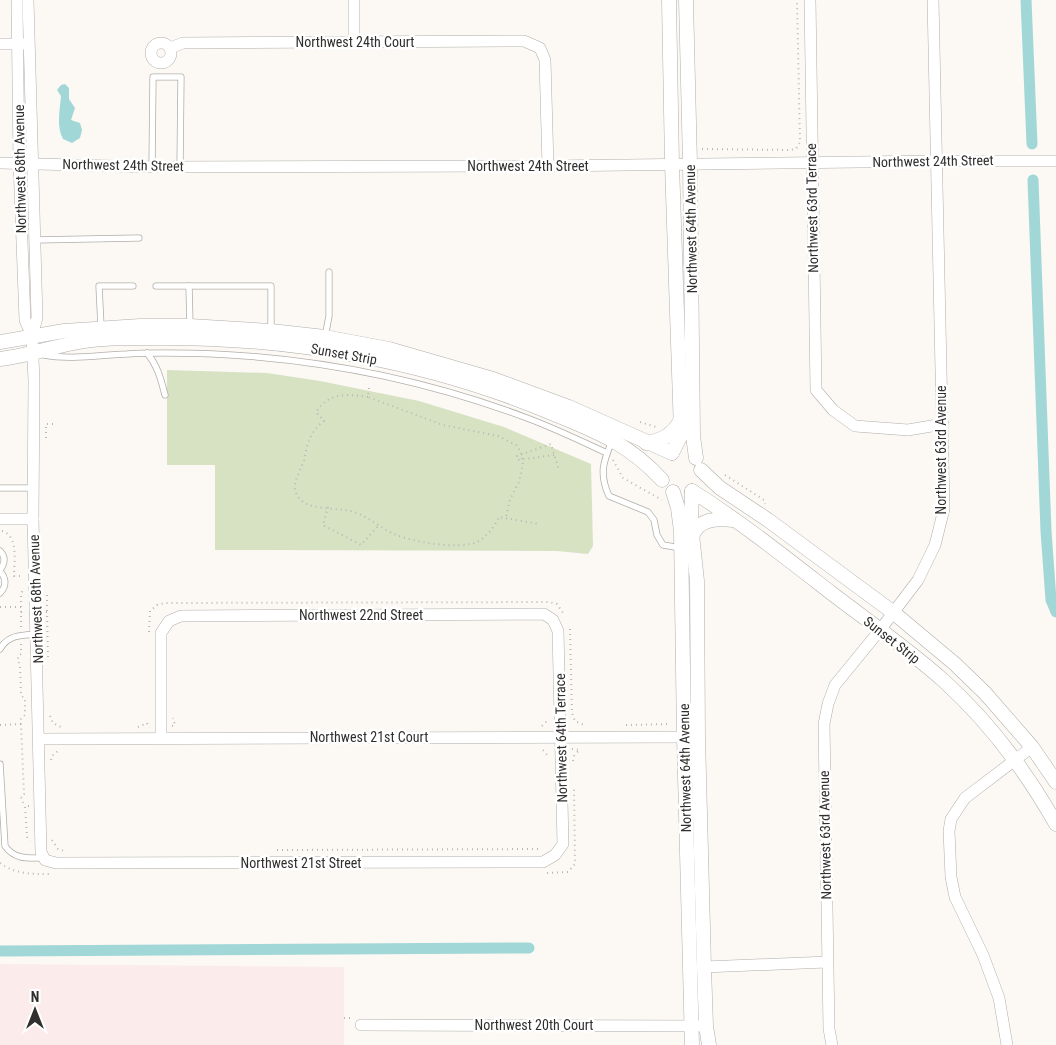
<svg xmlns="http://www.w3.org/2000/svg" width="1056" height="1045" font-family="'Roboto Condensed',sans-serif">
<rect width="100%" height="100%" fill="#fcf9f5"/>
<polygon fill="#fbebeb" points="0,964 344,967 344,1045 0,1045"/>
<polygon fill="#d6e2c2" points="167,370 267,373 320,381 419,401 504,427 591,464 593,546 588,554 557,551 215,550 215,465 167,465"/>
<path fill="#a2d7d7" d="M65,84L69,88V99L75,108L71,120L80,123L82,130L80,138L72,143L63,139C56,126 60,110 61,96L57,90L61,85Z"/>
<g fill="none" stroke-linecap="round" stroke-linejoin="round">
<g stroke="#a2d7d7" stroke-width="11">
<polyline points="1026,0 1032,144"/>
<polyline points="1033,180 1046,531 1051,600 1056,612"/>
<polyline points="0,951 529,948"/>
</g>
<defs>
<g id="service">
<polyline points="152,167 153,77 181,77 180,167"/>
<polyline points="34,240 139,238"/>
<polyline points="156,286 189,286 190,326"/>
<polyline points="189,286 271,286 271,330"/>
<polyline points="101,327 99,286 133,286"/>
<polyline points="325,337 329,316 329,272"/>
<path d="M147,353C158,366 161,380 165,395"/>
<path d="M44,355C71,360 99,355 127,354C156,352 185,353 214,354C321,359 426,380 527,418C554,428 581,441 607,453"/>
<path d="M612,441C603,462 599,474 609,496L648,512L654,520L657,535L663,545L681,548"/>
<polyline points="0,488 33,488"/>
<path d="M0,551C6,557 5,563 0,570"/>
<path d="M0,571C6,578 7,586 0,593"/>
<path d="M0,649C8,635 21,635 37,634"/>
<path d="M0,764L5,846C15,860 28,858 44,858"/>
</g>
<g id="minor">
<polyline points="17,0 19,163 25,320 32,336"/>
<polyline points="28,0 37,318 32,336 34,381 33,519 41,852 45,860 56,863 543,862 555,855 563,844 558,631 553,620 544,614 181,616 169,621 161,633 161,737"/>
<polyline points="354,0 354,41"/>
<polyline points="810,0 816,390 833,410 855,426 908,430 943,424"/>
<circle cx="161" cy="53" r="10"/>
<polyline points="0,44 26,44"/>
<polyline points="170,48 183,43 524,41 540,48 545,60 548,166"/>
<polyline points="0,163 152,167 548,166 936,161 1056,161"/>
<polyline points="0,519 33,519"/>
<polyline points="39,739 691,737"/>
<polyline points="704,967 827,962"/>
<polyline points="361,1025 706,1026"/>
<polyline points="832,1045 829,1029 824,724 828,704 835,685 880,630 918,580 935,545 944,509 933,0"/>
<polyline points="1007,1045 999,998 983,955 955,897 951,877 949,831 951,819 965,798 1032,747"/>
</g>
<g id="tertiary">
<polyline points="669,0 672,164 681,431 681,435 672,453"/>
<polyline points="686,0 690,163 693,436 696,458"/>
<polyline points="0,342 64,331 140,326 190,326 271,331 325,337 389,349 493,379 569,407 672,453"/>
<path d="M0,359C25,356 49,348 74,343C98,338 124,338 149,338C287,336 427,360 554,414C598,432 629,444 662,480"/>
<path d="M646,443C661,441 673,435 680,421"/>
<polyline points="701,470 720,488 768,520 894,613 955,664 985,693 1032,747 1056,782"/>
<polyline points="692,491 691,525 697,581 698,737 704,967 706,1026 709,1045"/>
<path d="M692,491C741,522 785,557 830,592C868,621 908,649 944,681C989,722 1026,771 1056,824"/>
<polyline points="673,492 678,508 681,531 684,737 692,1045"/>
<path d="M692,537C697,519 718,518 733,520"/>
</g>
</defs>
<use href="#service" stroke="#b1aeaa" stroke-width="7"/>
<use href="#minor" stroke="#b1aeaa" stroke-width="12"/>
<use href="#tertiary" stroke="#b1aeaa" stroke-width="15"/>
<g stroke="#b9b7b4" stroke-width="2" stroke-dasharray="1 4" stroke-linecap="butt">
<polyline points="702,149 789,150 796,149 800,142 797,0"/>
<polyline points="369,388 368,397 443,425 498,436 516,445 521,452 523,465 519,482 510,499 506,518"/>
<path d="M368,397C347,394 329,392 316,412L324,421C310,431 307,445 304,460C300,474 288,486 300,499C310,511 339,507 354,512C369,517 380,528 394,534C413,542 458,550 477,542C487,537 494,527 499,517L539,524"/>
<polyline points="640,422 656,427"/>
<polyline points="46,438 46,424 53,424"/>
<polyline points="554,455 518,460 517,456 551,444 559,470"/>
<polyline points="613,460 623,478 662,500"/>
<polyline points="725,475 764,500 765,504"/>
<polyline points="328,507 323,525 361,545 379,525"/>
<path d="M2,531C19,536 14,562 14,576H23"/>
<polyline points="47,595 47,612"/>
<polyline points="0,607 21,607"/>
<polyline points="21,612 21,594 23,590"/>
<polyline points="46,612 47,612 48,658"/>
<polyline points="21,627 21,612 24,612"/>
<polyline points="570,629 572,713 575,721 584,725"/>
<polyline points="149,632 150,611 157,605 164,603 549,602 557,604 563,613"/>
<polyline points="21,644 21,654 18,656 18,661 20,665 21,695 25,699 25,715 21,719 21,724 24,794 21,797 22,801 25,806"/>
<polyline points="50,716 53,723 61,727"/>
<polyline points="0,725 21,724"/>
<polyline points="626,725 669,724"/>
<polyline points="172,726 175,725 173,718"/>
<polyline points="542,726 549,719"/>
<polyline points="138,727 147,723 149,728"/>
<polyline points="572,749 580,750"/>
<polyline points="543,750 549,757"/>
<polyline points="51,760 52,756 58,751"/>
<polyline points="573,761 574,756 579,750"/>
<polyline points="29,806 25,806 27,837 30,841"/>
<polyline points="52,840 58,849 64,851"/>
<polyline points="277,850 542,849"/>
<path d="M0,863C17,875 33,874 52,874"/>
<polyline points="547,873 568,872 575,864 574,788"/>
<polyline points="344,1018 351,1018"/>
</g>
<use href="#service" stroke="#fff" stroke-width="5.5"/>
<use href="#minor" stroke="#fff" stroke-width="11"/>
<use href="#tertiary" stroke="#fff" stroke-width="14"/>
</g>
<g text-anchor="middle" stroke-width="5" stroke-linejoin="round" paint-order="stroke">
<g font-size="14" fill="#302f2e" stroke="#fff">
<text x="355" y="47">Northwest 24th Court</text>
<text transform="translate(933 161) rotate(-1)" y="5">Northwest 24th Street</text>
<text transform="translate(123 165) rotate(1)" y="5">Northwest 24th Street</text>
<text x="528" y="171">Northwest 24th Street</text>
<text transform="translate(20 169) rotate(-91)" y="5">Northwest 68th Avenue</text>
<text transform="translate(812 208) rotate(-91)" y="5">Northwest 63rd Terrace</text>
<text transform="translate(691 229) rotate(-91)" y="5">Northwest 64th Avenue</text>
<text transform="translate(344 354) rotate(10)" y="5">Sunset Strip</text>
<text transform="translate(941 450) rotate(-90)" y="5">Northwest 63rd Avenue</text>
<text transform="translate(36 599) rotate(-92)" y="5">Northwest 68th Avenue</text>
<text x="361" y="620">Northwest 22nd Street</text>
<text transform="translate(892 640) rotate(38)" y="5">Sunset Strip</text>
<text x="369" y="742">Northwest 21st Court</text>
<text transform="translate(561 738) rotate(-91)" y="5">Northwest 64th Terrace</text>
<text transform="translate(685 768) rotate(-91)" y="5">Northwest 64th Avenue</text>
<text transform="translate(825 835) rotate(-91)" y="5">Northwest 63rd Avenue</text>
<text x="301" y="868">Northwest 21st Street</text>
<text x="534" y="1030">Northwest 20th Court</text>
</g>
</g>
<g transform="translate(35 1010)" stroke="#ffffff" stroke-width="4" paint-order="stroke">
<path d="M0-4L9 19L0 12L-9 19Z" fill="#302f2e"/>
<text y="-8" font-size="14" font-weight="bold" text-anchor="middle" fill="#302f2e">N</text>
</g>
</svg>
